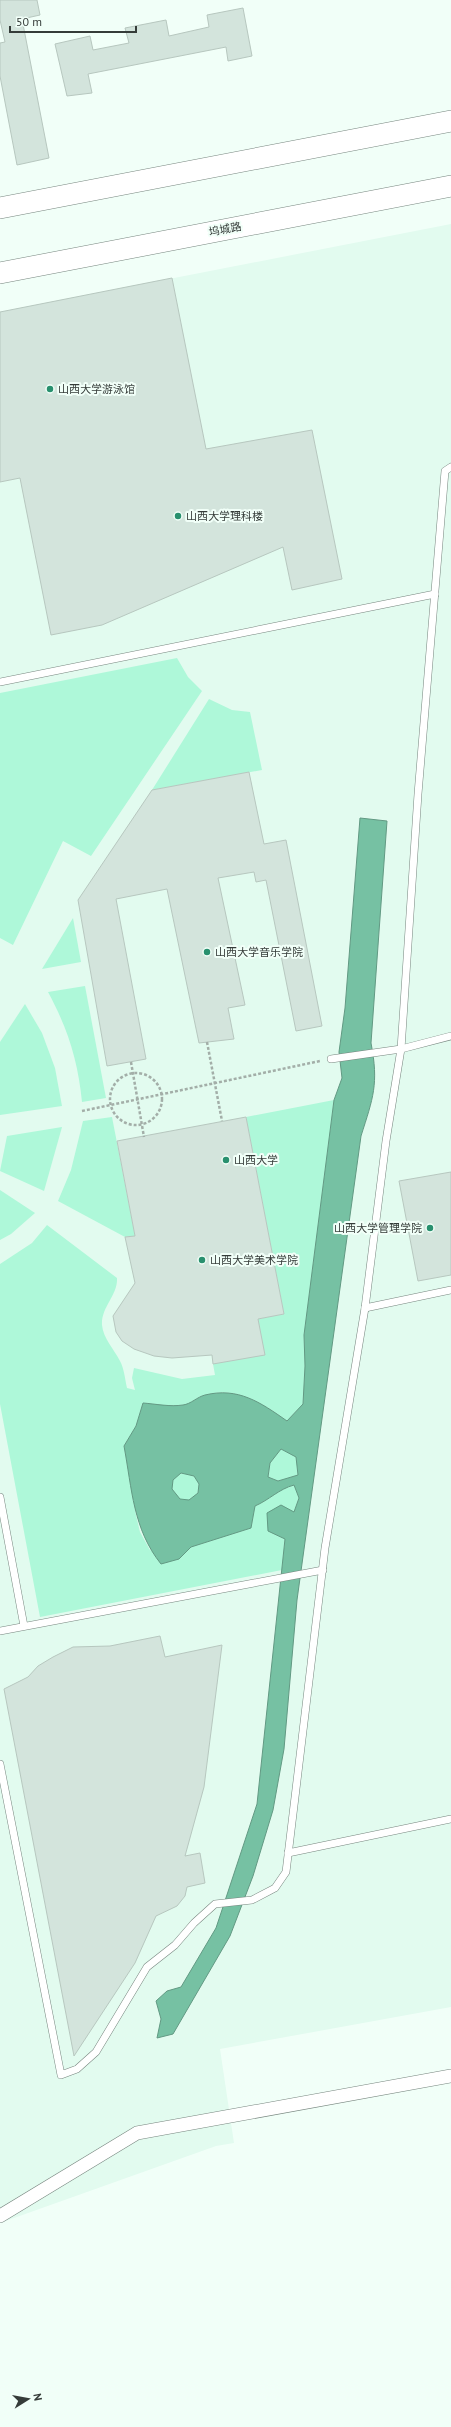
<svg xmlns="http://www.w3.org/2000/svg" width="451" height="2427" font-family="'PT Sans','Noto Sans SC',sans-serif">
<rect width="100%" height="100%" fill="#f1fff8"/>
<polygon fill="#e2fbef" points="451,224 451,2007 220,2049 234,2143 216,2146 0,2223 0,312"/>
<g fill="#aef8d9">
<polygon points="177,658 188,677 202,691 91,856 63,841 13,945 0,938 0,693"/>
<polygon points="209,699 232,710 250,712 262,770 152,790"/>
<polygon points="73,918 81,962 42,969"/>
<path d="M85,986L106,1098L82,1102C78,1061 68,1029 48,992Z"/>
<polygon points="25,1004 42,1033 55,1068 62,1106 0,1115 0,1042"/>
<path d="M334,1100L304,1335L305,1366L303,1404L287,1421C261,1402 234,1385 202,1396C196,1398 190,1405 183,1405C170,1407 156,1404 143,1403L136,1426L124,1446L136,1515L140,1532L150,1550L179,1559L191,1547L251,1528L255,1506C269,1500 279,1489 294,1485L299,1498L285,1539L282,1570L40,1617L0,1404V1264L32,1243L47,1225L117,1278C118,1295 101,1307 102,1325C103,1338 114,1349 120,1361C124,1368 125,1379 127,1388L135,1390L132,1378L134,1368L182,1379L215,1375L213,1364L258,1319L284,1314L246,1117Z"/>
<polygon points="112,1117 135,1236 125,1237 58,1201 71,1170 83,1121"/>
<polygon points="62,1127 44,1191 0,1171 7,1136"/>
<polygon points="0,1190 35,1213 11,1234 0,1240"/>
<polygon points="281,1449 297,1457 298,1475 278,1481 268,1477 270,1463"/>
<circle cx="185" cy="1487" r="14"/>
</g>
<path fill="#76c1a3" stroke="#629983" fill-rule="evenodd" d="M360,818L387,821L371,1043C379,1084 373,1098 361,1136L297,1600L284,1749L273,1810L253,1876L230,1936L173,2034L157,2038L161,2019L156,2001L167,1991L181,1987L216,1928L257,1804L285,1539L268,1531L267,1513L281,1505L294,1512L299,1498L294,1485C279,1489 269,1500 255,1506L251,1528L191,1547L179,1559L161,1564C133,1529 132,1489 124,1446L136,1426L143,1403C156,1404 170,1407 183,1405C191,1404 197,1397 205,1395C238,1387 260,1402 287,1421L303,1404L305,1366L304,1335L334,1100L342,1078L339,1052L345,1008ZM281,1449L296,1457L298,1475L278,1481L268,1477L270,1463ZM181,1473L194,1476L199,1484L198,1493L189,1500L180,1499L172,1489L173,1480Z"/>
<g fill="#d3e4dc" stroke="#b7c7bf">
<polygon points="0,0 37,0 40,15 22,19 49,158 17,165 0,76 0,43 5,42 0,20"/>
<polygon points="243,8 252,56 228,61 226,47 88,74 92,93 67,96 55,44 90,36 93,50 129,43 125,28 166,20 169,36 209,27 207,15"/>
<polygon points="172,278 206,449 312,430 342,579 292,590 283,547 102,625 51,635 20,478 0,482 0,312"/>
<polygon points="249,772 264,844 286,840 322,1026 296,1031 266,880 256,882 254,872 218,878 245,1005 228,1008 234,1039 199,1043 167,889 116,899 146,1059 107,1066 78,900 152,790"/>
<polygon points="246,1117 284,1314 258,1319 265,1355 213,1364 212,1355 172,1358 154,1356 134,1349 122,1341 116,1332 113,1316 135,1283 125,1237 135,1236 117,1141"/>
<polygon points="451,1172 451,1275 418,1281 399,1181"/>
<polygon points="160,1636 165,1657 222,1645 204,1787 185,1856 200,1853 205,1883 187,1887 185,1896 177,1906 156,1916 135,1963 74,2056 4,1689 28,1677 38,1666 53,1657 73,1647 110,1646"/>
</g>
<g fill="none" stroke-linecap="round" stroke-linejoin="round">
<defs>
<g id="lane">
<polyline points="0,682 435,594"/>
<polyline points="331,1059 401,1049 418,794 445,471 451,467"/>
<polyline points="365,1308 451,1290"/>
<polyline points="0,1497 24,1626"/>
<polyline points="0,1631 323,1570"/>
<polyline points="0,1764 61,2075 77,2069 96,2052 147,1967 175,1945 194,1923 215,1904 252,1900 275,1888 286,1872 325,1548 365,1308 386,1141 401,1049 451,1036"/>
<polyline points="288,1853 451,1819"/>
</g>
<polyline id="street" points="0,2216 137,2133 451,2076"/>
<g id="primary">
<polyline points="0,208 451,121"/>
<polyline points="0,273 451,186"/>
</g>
</defs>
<use href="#lane" stroke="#77867f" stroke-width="8"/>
<use href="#street" stroke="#77867f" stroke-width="14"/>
<use href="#primary" stroke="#77867f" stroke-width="22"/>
<polyline stroke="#a3aea8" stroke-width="2.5" stroke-dasharray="3 2" stroke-linecap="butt" points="82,1111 320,1061"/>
<use href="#lane" stroke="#fff" stroke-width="7"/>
<use href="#street" stroke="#fff" stroke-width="13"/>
<use href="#primary" stroke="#fff" stroke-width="21"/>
<g stroke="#a3aea8" stroke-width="2.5" stroke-dasharray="3 2" stroke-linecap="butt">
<polyline points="207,1042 222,1121"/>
<polyline points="131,1062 144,1137"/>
<circle cx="136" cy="1099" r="26"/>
</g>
</g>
<g fill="#28906e" stroke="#f1fff8" stroke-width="1.5">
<circle cx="50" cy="389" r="4"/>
<circle cx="178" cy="516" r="4"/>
<circle cx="207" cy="952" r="4"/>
<circle cx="226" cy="1160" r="4"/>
<circle cx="430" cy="1228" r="4"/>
<circle cx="202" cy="1260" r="4"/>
</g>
<g text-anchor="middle" stroke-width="4" stroke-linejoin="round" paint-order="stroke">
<g font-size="11" fill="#353c39" stroke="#f1fff8">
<text transform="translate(225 229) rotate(-11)" y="4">坞城路</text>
</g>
<g font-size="11" fill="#353c39" stroke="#f1fff8" text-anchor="start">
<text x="58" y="393">山西大学游泳馆</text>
<text x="186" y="520">山西大学理科楼</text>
<text x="215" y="956">山西大学音乐学院</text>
<text x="234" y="1164">山西大学</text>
<text x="422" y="1232" text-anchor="end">山西大学管理学院</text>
<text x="210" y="1264">山西大学美术学院</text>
</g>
</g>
<g transform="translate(28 2399) rotate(79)" stroke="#f1fff8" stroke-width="3" paint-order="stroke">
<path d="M0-3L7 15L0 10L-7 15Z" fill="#353c39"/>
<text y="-6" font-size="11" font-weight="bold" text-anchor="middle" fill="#353c39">N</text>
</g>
<path d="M10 26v6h126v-6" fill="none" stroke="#353c39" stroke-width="2"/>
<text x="16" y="26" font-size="12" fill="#353c39" stroke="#f1fff8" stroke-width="3" paint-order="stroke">50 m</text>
</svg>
